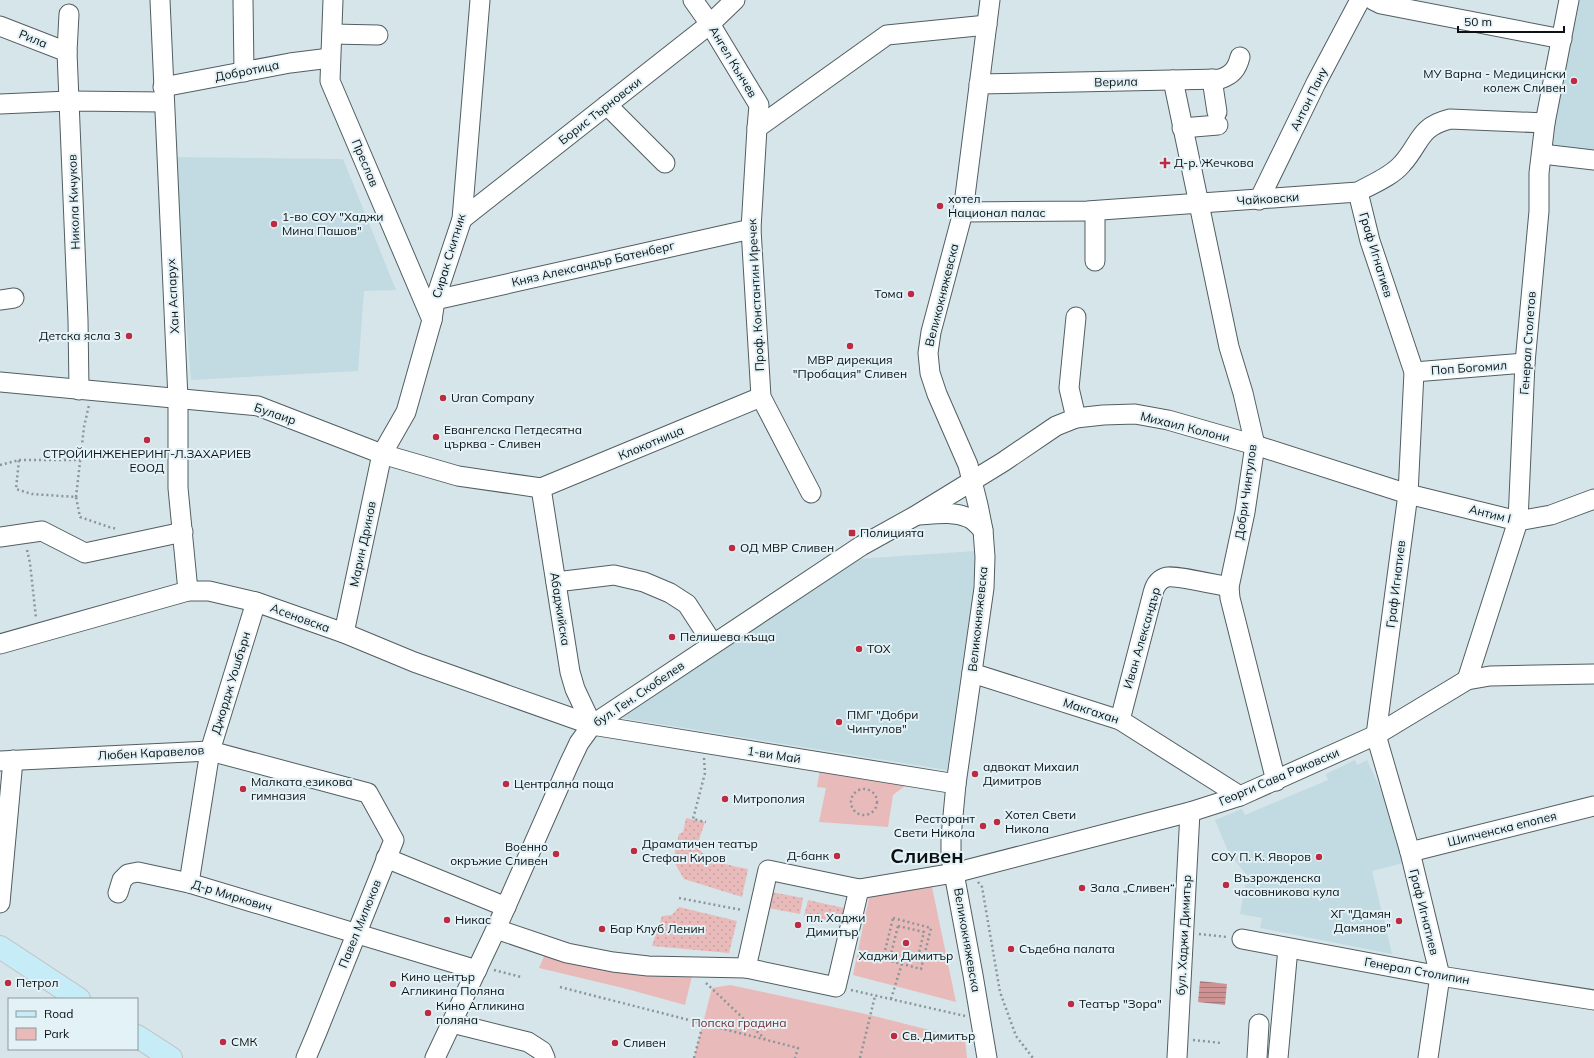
<svg xmlns="http://www.w3.org/2000/svg" width="1594" height="1058" font-family="Mulish,sans-serif">
<defs>
<pattern id="grass-dots" width="8" height="8" patternUnits="userSpaceOnUse"><rect width="8" height="8" fill="#e9baba"/><path d="M2 2h.1M6 6h.1" fill="none" stroke="#c79f9f" stroke-width="1.8" stroke-linecap="round"/></pattern>
<pattern id="water-rules" width="6" height="5" patternUnits="userSpaceOnUse"><rect width="6" height="5" fill="#cf9293"/><path d="M0 2.5h6" fill="none" stroke="#a67677"/></pattern>
</defs>
<rect width="100%" height="100%" fill="#d6e5ea"/>
<g fill="#c2dae1">
<polygon points="1569,0 1594,0 1594,160 1542,154"/>
<polygon points="173,157 343,159 396,290 364,291 358,371 191,380"/>
<polygon points="975,551 973,590 947,770 622,718 857,559"/>
<polygon points="1355,760 1357,765 1367,760 1402,836 1407,862 1372,871 1392,954 1260,928 1262,918 1240,914 1247,876 1228,851 1215,820 1242,809 1245,815 1328,780 1326,774"/>
</g>
<g fill="url(#grass-dots)">
<path d="M686,818L705,822C703,829 698,839 699,846C701,862 735,866 748,869L742,897L684,879L673,860L679,834L683,832Z"/>
<polygon points="766,891 803,898 800,914 763,907"/>
<polygon points="808,900 844,908 841,924 804,916"/>
<polygon points="679,907 737,921 729,953 652,946 662,916 672,915"/>
</g>
<g fill="#e9baba">
<polygon points="821,763 916,778 893,795 888,827 819,822 826,788 817,787"/>
<polygon points="932,887 956,1002 853,975 870,893"/>
<polygon points="545,954 693,972 685,1005 627,989 539,968"/>
<polygon points="730,985 870,1015 965,1039 967,1058 694,1058 712,988"/>
</g>
<polygon fill="url(#water-rules)" points="1200,981 1227,984 1225,1005 1198,1002"/>
<g fill="none" stroke-linecap="round" stroke-linejoin="round">
<defs>
<g id="minor">
<polyline points="160,0 178,399 178,488 188,591"/>
<polyline points="243,0 244,72"/>
<polyline points="333,0 330,81 432,320"/>
<polyline points="693,0 710,24 759,105 757,128"/>
<polyline points="1373,0 1381,4 1562,39"/>
<polyline points="69,14 67,52 78,320 79,390"/>
<polyline points="0,26 67,52"/>
<polyline points="332,34 378,35"/>
<polyline points="1212,79 1217,112"/>
<polyline points="1173,80 1229,347 1243,393 1255,445 1245,512 1229,587 1230,598 1276,781"/>
<path d="M979,84L1220,79C1232,75 1237,69 1240,57"/>
<polyline points="163,87 290,63 330,58"/>
<polyline points="0,104 69,101 164,102"/>
<polyline points="607,105 665,163"/>
<polyline points="1182,128 1218,125"/>
<polyline points="1542,154 1594,160"/>
<polyline points="1358,192 1370,241 1414,372 1408,494 1376,735 1410,852 1440,976 1428,1058"/>
<polyline points="1259,200 1316,83 1360,0"/>
<polyline points="1095,211 1095,261"/>
<path d="M963,212L1087,211L1358,192C1372,184 1391,177 1402,164C1421,143 1418,127 1450,119L1545,123"/>
<polyline points="462,219 710,24 735,0"/>
<polyline points="0,300 14,298"/>
<polyline points="435,300 751,229"/>
<polyline points="1414,372 1525,363"/>
<polyline points="0,382 258,406 382,454 458,476 541,488"/>
<polyline points="1076,418 1069,388 1076,317"/>
<polyline points="541,488 570,672 575,689 592,725"/>
<polyline points="541,488 761,397"/>
<polyline points="811,493 761,397 751,229 757,128 887,35 987,25"/>
<path d="M919,515C935,514 953,511 969,518C974,520 979,526 983,530"/>
<polyline points="0,537 42,531 85,553 183,532"/>
<polyline points="556,582 614,575 644,582 670,593 687,604 713,644"/>
<polyline points="344,633 382,454 406,412 432,320 435,300 462,219 480,0"/>
<polyline points="0,644 188,591 209,591 256,602 344,633 414,662 592,725 956,784"/>
<polyline points="972,673 1120,720 1240,796"/>
<polyline points="1467,680 1518,521 1525,363 1539,211 1539,173 1545,123 1569,0"/>
<path d="M1120,720L1153,593C1155,585 1159,579 1167,577C1176,575 1217,585 1229,587"/>
<polyline points="0,761 210,751 368,793 394,840 317,1032 306,1058"/>
<polyline points="1410,852 1594,806"/>
<polyline points="386,858 506,907"/>
<polyline points="189,883 210,751 256,602"/>
<polyline points="118,893 122,880 128,874 138,872 189,883 477,970"/>
<polyline points="0,903 13,760"/>
<polyline points="496,929 567,953 613,962 648,966 746,968 768,870 859,889 954,873 1190,812 1240,796 1376,735 1467,680 1490,676 1594,674"/>
<polyline points="1242,939 1440,976 1594,1000"/>
<polyline points="746,968 836,987 859,889"/>
<polyline points="452,1023 528,1042 542,1051 545,1058"/>
<polyline points="435,1058 496,929 569,764 579,743 592,725 861,546 915,516 1003,462 1056,426 1076,418 1103,415 1135,414 1168,420 1255,445 1408,494 1518,521 1551,515 1594,499"/>
<polyline points="987,1058 973,975 951,857 951,837 956,784 984,588 985,557 983,530 978,505 968,465 937,394 930,373 928,353 931,332 963,212 990,0"/>
<polyline points="1177,1058 1190,812"/>
<polyline points="1257,1058 1259,1024"/>
<polyline points="1278,1058 1288,948"/>
</g>
<g id="major">
<polyline points="0,947 79,999"/>
<polyline points="137,1036 171,1058"/>
</g>
</defs>
<use href="#minor" stroke="#515e62" stroke-width="21"/>
<use href="#major" stroke="#c0c1c2" stroke-width="24"/>
<g stroke="#8a9699" stroke-width="2.5" stroke-dasharray="2 3" stroke-linecap="butt">
<polyline points="19,460 80,460"/>
<polyline points="0,465 19,460 16,489 32,494 76,497 80,517 109,527 118,529"/>
<polyline points="76,497 84,427 89,405"/>
<polyline points="27,550 30,563 36,618"/>
<polyline points="704,758 705,773 693,819 706,822"/>
<circle cx="864" cy="802" r="13"/>
<polyline points="978,882 982,887 1000,992 1016,1036 1033,1058"/>
<polyline points="679,898 742,910"/>
<polygon points="893,918 931,928 921,969 883,959"/>
<polygon points="898,926 924,932 917,961 891,954"/>
<polyline points="1199,934 1227,937"/>
<polyline points="494,970 521,977"/>
<polyline points="706,983 765,1039"/>
<polyline points="560,987 798,1048 795,1058"/>
<polyline points="851,990 965,1016"/>
<polyline points="891,999 904,957"/>
<polyline points="1193,1040 1221,1043"/>
<polyline points="694,1058 703,1024"/>
<polyline points="860,1058 875,996"/>
</g>
<use href="#minor" stroke="#fff" stroke-width="19"/>
<use href="#major" stroke="#c5ecf7" stroke-width="22"/>
</g>
<g fill="#bc2b42" stroke="#e3f2f7" stroke-width="1.5">
<circle cx="1574" cy="81" r="4"/>
<path d="M1163 157h4v4h4v4h-4v4h-4v-4h-4v-4h4z"/>
<circle cx="940" cy="206" r="4"/>
<circle cx="274" cy="224" r="4"/>
<circle cx="911" cy="294" r="4"/>
<circle cx="129" cy="336" r="4"/>
<circle cx="850" cy="346" r="4"/>
<circle cx="443" cy="398" r="4"/>
<circle cx="436" cy="437" r="4"/>
<circle cx="147" cy="440" r="4"/>
<rect x="848" y="529" width="8" height="8" rx="2"/>
<circle cx="732" cy="548" r="4"/>
<circle cx="672" cy="637" r="4"/>
<circle cx="859" cy="649" r="4"/>
<circle cx="839" cy="722" r="4"/>
<circle cx="975" cy="774" r="4"/>
<circle cx="506" cy="784" r="4"/>
<circle cx="243" cy="789" r="4"/>
<circle cx="725" cy="799" r="4"/>
<circle cx="997" cy="822" r="4"/>
<circle cx="983" cy="826" r="4"/>
<circle cx="634" cy="851" r="4"/>
<circle cx="556" cy="854" r="4"/>
<circle cx="837" cy="856" r="4"/>
<circle cx="1319" cy="857" r="4"/>
<circle cx="1226" cy="885" r="4"/>
<circle cx="1082" cy="888" r="4"/>
<circle cx="447" cy="920" r="4"/>
<circle cx="1399" cy="921" r="4"/>
<circle cx="798" cy="925" r="4"/>
<circle cx="602" cy="929" r="4"/>
<circle cx="906" cy="943" r="4"/>
<circle cx="1011" cy="949" r="4"/>
<circle cx="8" cy="983" r="4"/>
<circle cx="393" cy="984" r="4"/>
<circle cx="1071" cy="1004" r="4"/>
<circle cx="428" cy="1013" r="4"/>
<circle cx="894" cy="1036" r="4"/>
<circle cx="223" cy="1042" r="4"/>
<circle cx="615" cy="1043" r="4"/>
</g>
<g text-anchor="middle" stroke-width="4" stroke-linejoin="round" paint-order="stroke">
<g font-size="12" fill="#0c1113" stroke="#e3f2f7">
<text transform="translate(33 39) rotate(22)" y="4">Рила</text>
<text transform="translate(733 62) rotate(59)" y="4">Ангел Кънчев</text>
<text transform="translate(247 71) rotate(-11)" y="4">Добротица</text>
<text transform="translate(1116 82) rotate(-1)" y="4">Верила</text>
<text transform="translate(1309 99) rotate(-64)" y="4">Антон Пану</text>
<text transform="translate(600 111) rotate(-38)" y="4">Борис Търновски</text>
<text transform="translate(365 163) rotate(67)" y="4">Преслав</text>
<text transform="translate(1268 199) rotate(-4)" y="4">Чайковски</text>
<text transform="translate(74 202) rotate(-92)" y="4">Никола Кичуков</text>
<text transform="translate(1376 255) rotate(73)" y="4">Граф Игнатиев</text>
<text transform="translate(449 256) rotate(-73)" y="4">Сирак Скитник</text>
<text transform="translate(593 264) rotate(-13)" y="4">Княз Александър Батенберг</text>
<text transform="translate(756 295) rotate(-93)" y="4">Проф. Константин Иречек</text>
<text transform="translate(942 295) rotate(-76)" y="4">Великокняжевска</text>
<text transform="translate(173 296) rotate(-93)" y="4">Хан Аспарух</text>
<text transform="translate(1528 343) rotate(-86)" y="4">Генерал Столетов</text>
<text transform="translate(1469 368) rotate(-4)" y="4">Поп Богомил</text>
<text transform="translate(275 414) rotate(19)" y="4">Булаир</text>
<text transform="translate(1185 427) rotate(14)" y="4">Михаил Колони</text>
<text transform="translate(651 443) rotate(-23)" y="4">Клокотница</text>
<text transform="translate(1246 492) rotate(-82)" y="4">Добри Чинтулов</text>
<text transform="translate(1490 514) rotate(14)" y="4">Антим I</text>
<text transform="translate(363 544) rotate(-78)" y="4">Марин Дринов</text>
<text transform="translate(1396 584) rotate(-83)" y="4">Граф Игнатиев</text>
<text transform="translate(560 609) rotate(81)" y="4">Абаджийска</text>
<text transform="translate(300 618) rotate(20)" y="4">Асеновска</text>
<text transform="translate(978 619) rotate(-84)" y="4">Великокняжевска</text>
<text transform="translate(1142 638) rotate(-74)" y="4">Иван Александър</text>
<text transform="translate(231 683) rotate(-73)" y="4">Джордж Уошбърн</text>
<text transform="translate(639 694) rotate(-34)" y="4">бул. Ген. Скобелев</text>
<text transform="translate(1091 711) rotate(18)" y="4">Макгахан</text>
<text transform="translate(151 753) rotate(-3)" y="4">Любен Каравелов</text>
<text transform="translate(774 755) rotate(9)" y="4">1-ви Май</text>
<text transform="translate(1279 777) rotate(-23)" y="4">Георги Сава Раковски</text>
<text transform="translate(1502 829) rotate(-14)" y="4">Шипченска епопея</text>
<text transform="translate(232 896) rotate(17)" y="4">Д-р Миркович</text>
<text transform="translate(1424 912) rotate(76)" y="4">Граф Игнатиев</text>
<text transform="translate(360 924) rotate(-68)" y="4">Павел Милюков</text>
<text transform="translate(1184 935) rotate(-87)" y="4">бул. Хаджи Димитър</text>
<text transform="translate(967 940) rotate(80)" y="4">Великокняжевска</text>
<text transform="translate(1417 971) rotate(10)" y="4">Генерал Столипин</text>
</g>
<g font-size="12" fill="#0c1113" stroke="#e3f2f7" text-anchor="start">
<text x="1566" y="78" text-anchor="end">МУ Варна - Медицински<tspan x="1566" dy="14">колеж Сливен</tspan></text>
<text x="1174" y="167">Д-р. Жечкова</text>
<text x="948" y="203">хотел<tspan x="948" dy="14">Национал палас</tspan></text>
<text x="282" y="221">1-во СОУ "Хаджи<tspan x="282" dy="14">Мина Пашов"</tspan></text>
<text x="903" y="298" text-anchor="end">Тома</text>
<text x="121" y="340" text-anchor="end">Детска ясла 3</text>
<text x="850" y="364" text-anchor="middle">МВР дирекция<tspan x="850" dy="14">"Пробация" Сливен</tspan></text>
<text x="451" y="402">Uran Company</text>
<text x="444" y="434">Евангелска Петдесятна<tspan x="444" dy="14">църква - Сливен</tspan></text>
<text x="147" y="458" text-anchor="middle">СТРОЙИНЖЕНЕРИНГ-Л.ЗАХАРИЕВ<tspan x="147" dy="14">ЕООД</tspan></text>
<text x="860" y="537">Полицията</text>
<text x="740" y="552">ОД МВР Сливен</text>
<text x="680" y="641">Пелишева къща</text>
<text x="867" y="653">ТОХ</text>
<text x="847" y="719">ПМГ "Добри<tspan x="847" dy="14">Чинтулов"</tspan></text>
<text x="983" y="771">адвокат Михаил<tspan x="983" dy="14">Димитров</tspan></text>
<text x="251" y="786">Малката езикова<tspan x="251" dy="14">гимназия</tspan></text>
<text x="514" y="788">Централна поща</text>
<text x="733" y="803">Митрополия</text>
<text x="1005" y="819">Хотел Свети<tspan x="1005" dy="14">Никола</tspan></text>
<text x="975" y="823" text-anchor="end">Ресторант<tspan x="975" dy="14">Свети Никола</tspan></text>
<text x="642" y="848">Драматичен театър<tspan x="642" dy="14">Стефан Киров</tspan></text>
<text x="548" y="851" text-anchor="end">Военно<tspan x="548" dy="14">окръжие Сливен</tspan></text>
<text x="829" y="860" text-anchor="end">Д-банк</text>
<text x="1311" y="861" text-anchor="end">СОУ П. К. Яворов</text>
<text x="1234" y="882">Възрожденска<tspan x="1234" dy="14">часовникова кула</tspan></text>
<text x="1090" y="892">Зала „Сливен“</text>
<text x="1391" y="918" text-anchor="end">ХГ "Дамян<tspan x="1391" dy="14">Дамянов"</tspan></text>
<text x="806" y="922">пл. Хаджи<tspan x="806" dy="14">Димитър</tspan></text>
<text x="455" y="924">Никас</text>
<text x="610" y="933">Бар Клуб Ленин</text>
<text x="1019" y="953">Съдебна палата</text>
<text x="906" y="960" text-anchor="middle">Хаджи Димитър</text>
<text x="401" y="981">Кино център<tspan x="401" dy="14">Агликина Поляна</tspan></text>
<text x="16" y="987">Петрол</text>
<text x="1079" y="1008">Театър "Зора"</text>
<text x="436" y="1010">Кино Агликина<tspan x="436" dy="14">поляна</tspan></text>
<text x="902" y="1040">Св. Димитър</text>
<text x="231" y="1046">СМК</text>
<text x="623" y="1047">Сливен</text>
</g>
<g font-size="12" fill="#792e35" stroke="#e3f2f7">
<text x="739" y="1027">Попска градина</text>
</g>
<g font-size="20" font-weight="bold" fill="#0c1113" stroke="#e3f2f7">
<text x="927" y="863">Сливен</text>
</g>
</g>
<rect x="8" y="998" width="130" height="52" fill="#e3f2f7" stroke="#8d989c"/>
<rect x="16" y="1011" width="20" height="6" fill="#c5ecf7" stroke="#8d989c"/>
<text x="44" y="1018" font-size="12" fill="#0c1113">Road</text>
<rect x="16" y="1028" width="20" height="12" fill="#e9baba" stroke="#8d989c"/>
<text x="44" y="1038" font-size="12" fill="#0c1113">Park</text>
<path d="M1458 26v6h106v-6" fill="none" stroke="#0c1113" stroke-width="2"/>
<text x="1464" y="26" font-size="12" fill="#0c1113" stroke="#e3f2f7" stroke-width="3" paint-order="stroke">50 m</text>
</svg>
